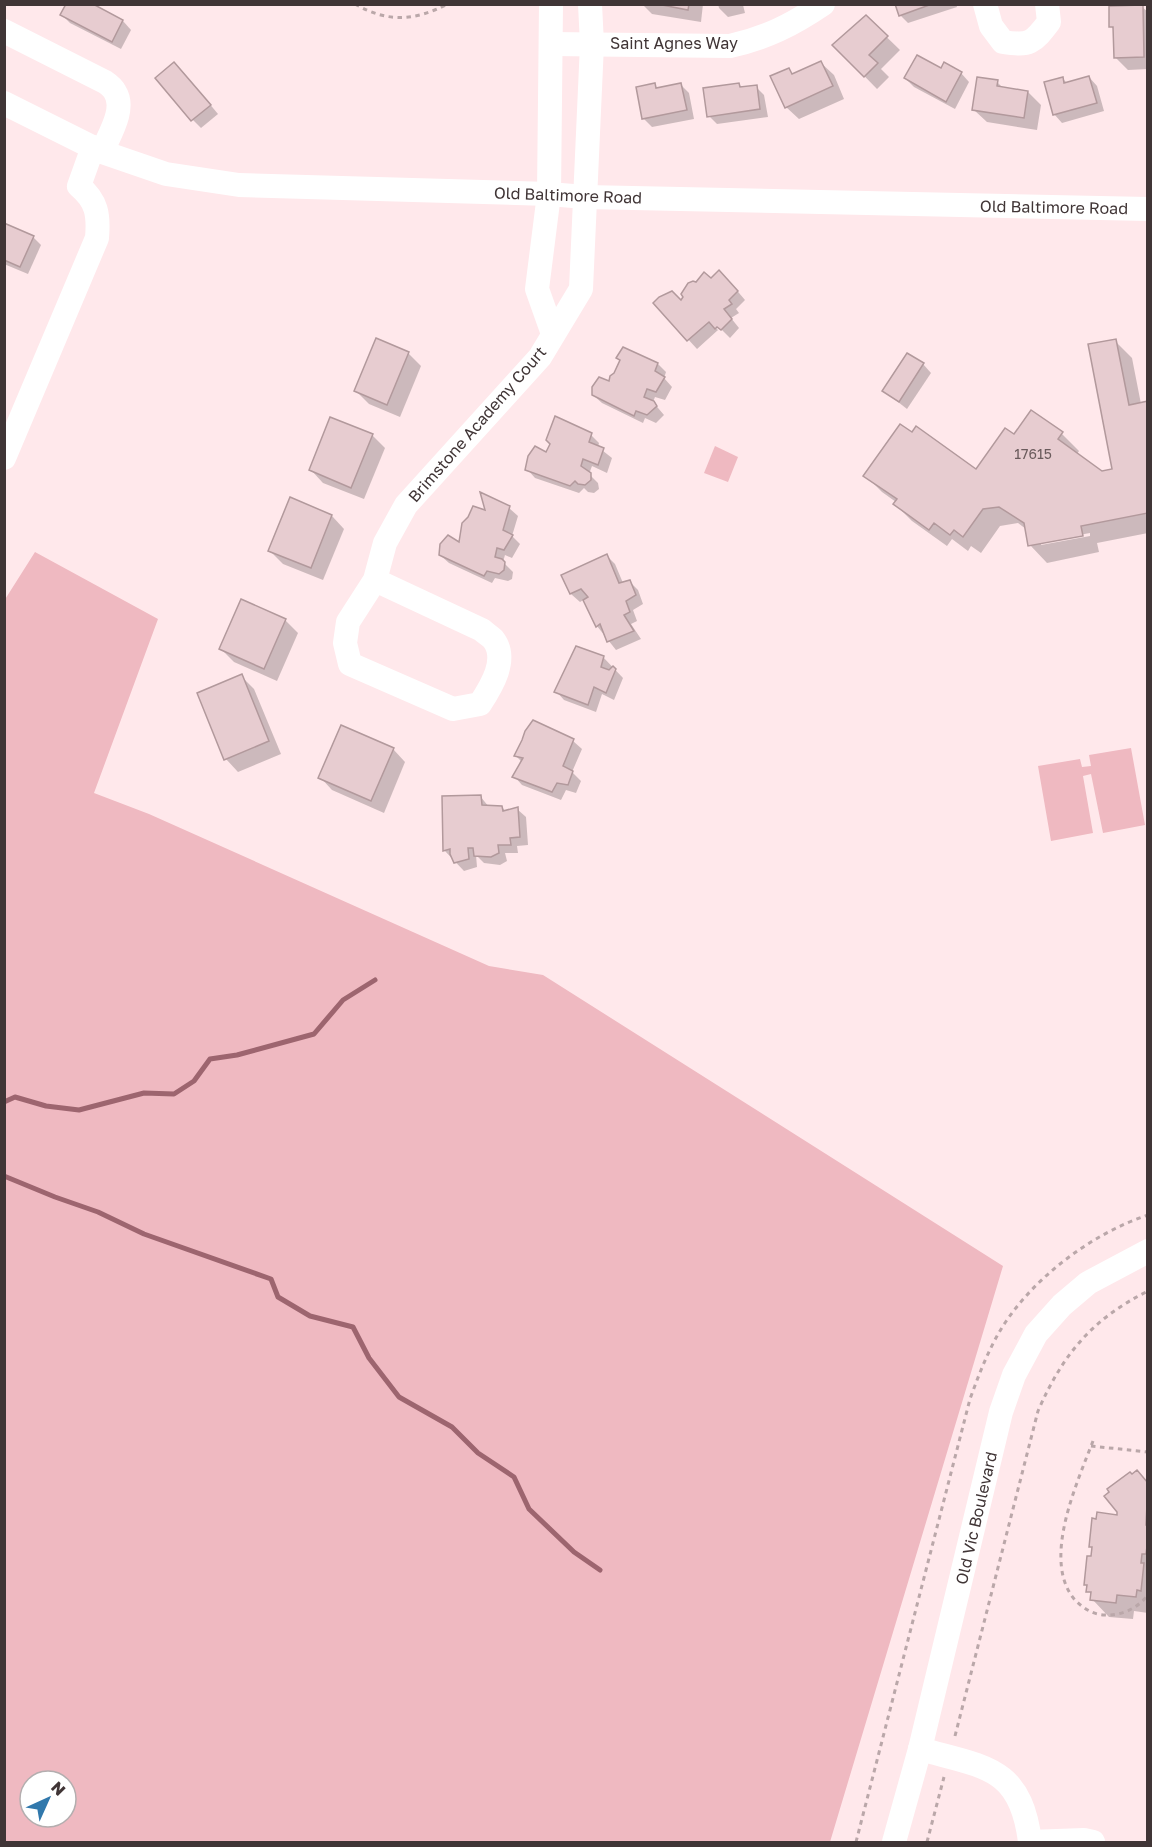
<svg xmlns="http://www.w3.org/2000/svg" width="1152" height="1847" font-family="'Golos Text',sans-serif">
<rect width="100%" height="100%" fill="#ffe8eb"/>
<g fill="#efb9c1" fill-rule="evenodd">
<polygon points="715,446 738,457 728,482 704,473"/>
<path d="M35,552L158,619L94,793L149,814L489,966L543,975L1003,1266L830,1842H5L4,601ZM30,1781H66V1817H30Z"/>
<polygon points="1131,748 1145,825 1103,833 1091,774 1083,776 1093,833 1051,841 1038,766 1080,759 1082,767 1091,766 1089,755"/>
</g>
<g fill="#0003" fill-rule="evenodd">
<polygon points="90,4 123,21 131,30 121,49 70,23 62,15"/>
<polygon points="642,4 703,4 701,22 652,14"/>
<polygon points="718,4 747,4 743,5 745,13 728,17 719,8"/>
<polygon points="897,4 956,4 957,7 908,23 900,15"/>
<polygon points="1142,7 1148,12 1148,69 1128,70 1115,57 1114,30 1111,26"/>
<polygon points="866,17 900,50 881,69 889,77 877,89 834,45"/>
<polygon points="821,63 834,75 844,99 799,119 786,107 788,70 794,75"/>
<polygon points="942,70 961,73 969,82 955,109 914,87 905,78"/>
<polygon points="183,72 218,114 201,128 193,120"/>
<polygon points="1089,77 1097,86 1104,111 1062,123 1054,114 1062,78 1067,83"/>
<polygon points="997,82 1004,89 1028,92 1041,105 1037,130 987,122 974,110"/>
<polygon points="739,84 743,89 756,87 764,95 768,117 717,124 709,116"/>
<polygon points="654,85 659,89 681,85 689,93 694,119 652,127 644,119 637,88"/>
<polygon points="4,225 33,237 41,245 28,274 4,264"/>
<polygon points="728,280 745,300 736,309 739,313 731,318 739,328 730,338 713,321 711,323 724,336 718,330 697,349 655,303 682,302 696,283"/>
<path d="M1115,341L1132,358L1141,404L1148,403V533L1097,543L1099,552L1047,563L1030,545L1026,529L1018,523L1000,526L981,553L971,546L968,551L952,539L947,546L912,521L895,504L896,502L882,492L865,475L976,471L1014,436L1031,412L1062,434L1079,451L1077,454L1102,472L1114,470ZM1090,533V536L1041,545V542Z"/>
<polygon points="408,353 421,366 400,417 369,404 356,391"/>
<polygon points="658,364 666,372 664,378 672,387 665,400 655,397 653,402 664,415 656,423 645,418 643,423 602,403 593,395 611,384"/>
<polygon points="923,364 931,373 907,409 884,391"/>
<polygon points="372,435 385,448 364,499 323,483 311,470"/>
<polygon points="591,435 599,443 598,447 612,458 607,473 592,466 589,474 598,483 599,489 594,493 588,492 584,488 579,493 535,478 527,469 546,455"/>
<polygon points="509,508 518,516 512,536 520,544 512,558 505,555 503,562 513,572 512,579 508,581 495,578 492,583 449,563 440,555 460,544 488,513"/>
<polygon points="332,516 344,529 323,580 283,564 270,551"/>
<polygon points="607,556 615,564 623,583 630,582 638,590 643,604 633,610 637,621 631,624 641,639 616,650 597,626 585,599 580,602 571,594 563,576"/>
<polygon points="285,620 298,633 277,681 234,662 221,649"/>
<polygon points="603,657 623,678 614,700 602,694 596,712 564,700 556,691"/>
<polygon points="241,676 254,689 281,754 238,772 226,759"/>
<polygon points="533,722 573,741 582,749 572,772 581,781 576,793 566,790 561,800 522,785 514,776 522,762 516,756"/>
<polygon points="393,749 405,762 384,813 332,790 320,777"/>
<polygon points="480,796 489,807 502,807 506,812 517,809 526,817 528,845 517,846 518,853 505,853 507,861 500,865 484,863 476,855 477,867 464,871 444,850"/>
<polygon points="1137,1472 1148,1482 1148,1613 1134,1611 1133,1619 1109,1617 1092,1599 1092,1595 1085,1584 1092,1558 1093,1549 1090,1546 1118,1516 1132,1476"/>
</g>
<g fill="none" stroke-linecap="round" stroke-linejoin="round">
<g stroke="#9d656f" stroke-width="5">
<polyline points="4,1102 15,1097 46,1106 79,1110 144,1093 174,1094 194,1081 210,1059 237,1055 314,1034 343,1000 375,980"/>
<polyline points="4,1176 55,1197 98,1212 144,1234 271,1279 278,1297 310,1316 353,1327 369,1358 399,1397 452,1427 478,1453 514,1477 529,1509 574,1552 600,1570"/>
</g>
</g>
<g fill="#e7ccd0" stroke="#b2999c" stroke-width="1.5">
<polygon points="66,4 93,4 123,20 112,42 60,15"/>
<polygon points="657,4 689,4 688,10"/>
<polygon points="895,4 932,4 899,16"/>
<polygon points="1143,5 1144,57 1114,58 1113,27 1109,27 1109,6"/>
<polygon points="866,15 888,36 869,55 878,63 864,77 832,45"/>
<polygon points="917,55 941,68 944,62 962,72 946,102 904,78"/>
<polygon points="821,61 833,86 785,108 770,76 789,68 792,74"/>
<polygon points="174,62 211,105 191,121 155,78"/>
<polygon points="1089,76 1097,103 1053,115 1044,82 1063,77 1064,83"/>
<polygon points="977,77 998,80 997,86 1028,91 1024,118 972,110"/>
<polygon points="655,83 656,88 681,83 687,110 642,119 636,87"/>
<polygon points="739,83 740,87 757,85 760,109 707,117 703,88"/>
<polygon points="4,223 34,236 20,267 4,260"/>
<polygon points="719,270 738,291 729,300 732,304 724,309 732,319 721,330 717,327 715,329 709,322 687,341 653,303 659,297 672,291 681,300 683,297 681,294 688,283 693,281 696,282 704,272 711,278"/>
<polygon points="376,338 409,352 387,405 354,391"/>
<polygon points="1116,339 1129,405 1148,401 1148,513 1081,526 1083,536 1028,546 1024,523 999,507 983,509 963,537 954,530 950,535 934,523 929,530 893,504 897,499 863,476 900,424 912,432 916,426 976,469 1005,428 1014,434 1031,410 1063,432 1058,439 1102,471 1112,469 1088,344"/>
<polygon points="623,347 658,363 655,371 665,377 656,392 647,389 644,397 654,401 657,406 647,415 636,411 634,416 592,395 592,387 599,377 609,381 610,376 614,373 620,360 616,358"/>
<polygon points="907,353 924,363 899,402 882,391"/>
<polygon points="555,416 592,433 589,442 604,448 598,465 583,459 581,466 591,473 591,480 585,485 578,484 575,481 570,486 525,470 528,456 535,446 546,452 550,444 546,440"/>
<polygon points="330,417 373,434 351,488 309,470"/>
<polygon points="480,492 510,506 503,530 513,535 504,550 497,548 495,557 502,559 505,562 504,570 499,574 487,571 484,576 439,555 440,544 448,535 459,542 462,523 468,517 473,506 485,510"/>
<polygon points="290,497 332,515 311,568 268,551"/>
<polygon points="607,554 619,583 630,580 636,595 626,601 630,612 624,615 634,631 607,642 600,624 596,627 583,600 588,597 581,589 570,594 561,575"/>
<polygon points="241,599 286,619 264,669 219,649"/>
<polygon points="576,646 604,656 601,667 609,670 613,666 616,669 606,693 594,687 588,705 554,692"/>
<polygon points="242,674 269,741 224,760 197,693"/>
<polygon points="533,720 574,739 563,766 573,771 568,785 557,783 552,792 512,777 523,758 514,756 522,740 525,731"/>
<polygon points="341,725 394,748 371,801 318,778"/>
<polygon points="481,795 482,805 502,806 503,811 518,807 520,837 510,838 511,845 498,845 499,853 491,857 474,856 473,848 468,848 469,859 454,863 450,854 450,849 443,851 442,796"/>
<polygon points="1137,1470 1148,1483 1146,1525 1148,1525 1148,1538 1146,1554 1142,1554 1141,1563 1144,1563 1141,1591 1137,1590 1136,1597 1117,1595 1116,1603 1090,1600 1091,1592 1086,1592 1087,1585 1084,1585 1087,1556 1091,1556 1092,1547 1089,1547 1092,1518 1096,1519 1097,1512 1117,1515 1117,1512 1104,1496 1109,1492 1107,1489 1130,1472 1132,1474"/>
</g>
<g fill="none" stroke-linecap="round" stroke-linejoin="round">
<g stroke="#baa7a9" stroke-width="3" stroke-dasharray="4.5 4.5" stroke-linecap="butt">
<path d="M355,4C388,23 414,21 448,4"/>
<path d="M1093,1441C1077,1483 1041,1561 1075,1600C1083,1608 1092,1614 1103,1615C1121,1616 1137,1609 1148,1595"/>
<polyline points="1091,1446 1148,1452"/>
<path d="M955,1736L1038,1411C1063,1354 1092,1319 1148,1291"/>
<path d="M856,1842L970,1399C978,1377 986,1356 997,1336C1027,1282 1090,1234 1148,1215"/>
<polyline points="927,1842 944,1777"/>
</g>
<g stroke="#fff" stroke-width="24">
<polyline points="551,4 549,194 537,289 553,334"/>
<path d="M985,4L991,26L1003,42C1030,46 1033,43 1049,22L1047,4"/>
<path d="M4,31L105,82C108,84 113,88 115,92C126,109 109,135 102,152"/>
<path d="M551,44L730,46C766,38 792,25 823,4"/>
<polyline points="4,103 102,152 166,174 239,185 549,194 585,197 1148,209"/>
<path d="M4,458L97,238C99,215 97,201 79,186L93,147"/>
<path d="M375,580L482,630C485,633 490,636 493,639C509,659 491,687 480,704L453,709L350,664L345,643L348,622L375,580L385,543L406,505L540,357L581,289L592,44L590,4"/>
<path d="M920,1749C984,1767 1021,1766 1030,1842"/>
<polyline points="894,1842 920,1749 1001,1412 1014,1375 1036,1334 1062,1305 1088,1283 1148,1251"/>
<polyline points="1030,1842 1084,1840 1093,1842"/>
</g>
</g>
<g text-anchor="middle" stroke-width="4.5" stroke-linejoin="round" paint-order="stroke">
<g font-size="14" fill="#6a5b5c">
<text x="1033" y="459">17615</text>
</g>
<g font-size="16" fill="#403536" stroke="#fff">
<text x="674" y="49">Saint Agnes Way</text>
<text transform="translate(568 195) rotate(2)" y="6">Old Baltimore Road</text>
<text transform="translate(1054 207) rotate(1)" y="6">Old Baltimore Road</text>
<text transform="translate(477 424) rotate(-49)" y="6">Brimstone Academy Court</text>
<text transform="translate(976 1518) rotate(-77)" y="6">Old Vic Boulevard</text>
</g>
</g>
<rect width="1152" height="1847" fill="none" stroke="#403536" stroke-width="12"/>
<g transform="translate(48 1799) rotate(45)"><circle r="28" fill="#ffffff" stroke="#b3aeaf" stroke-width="1.5"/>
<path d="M0-4.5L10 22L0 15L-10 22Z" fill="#3178ac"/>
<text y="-9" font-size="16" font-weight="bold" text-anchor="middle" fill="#403536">N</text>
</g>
</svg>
